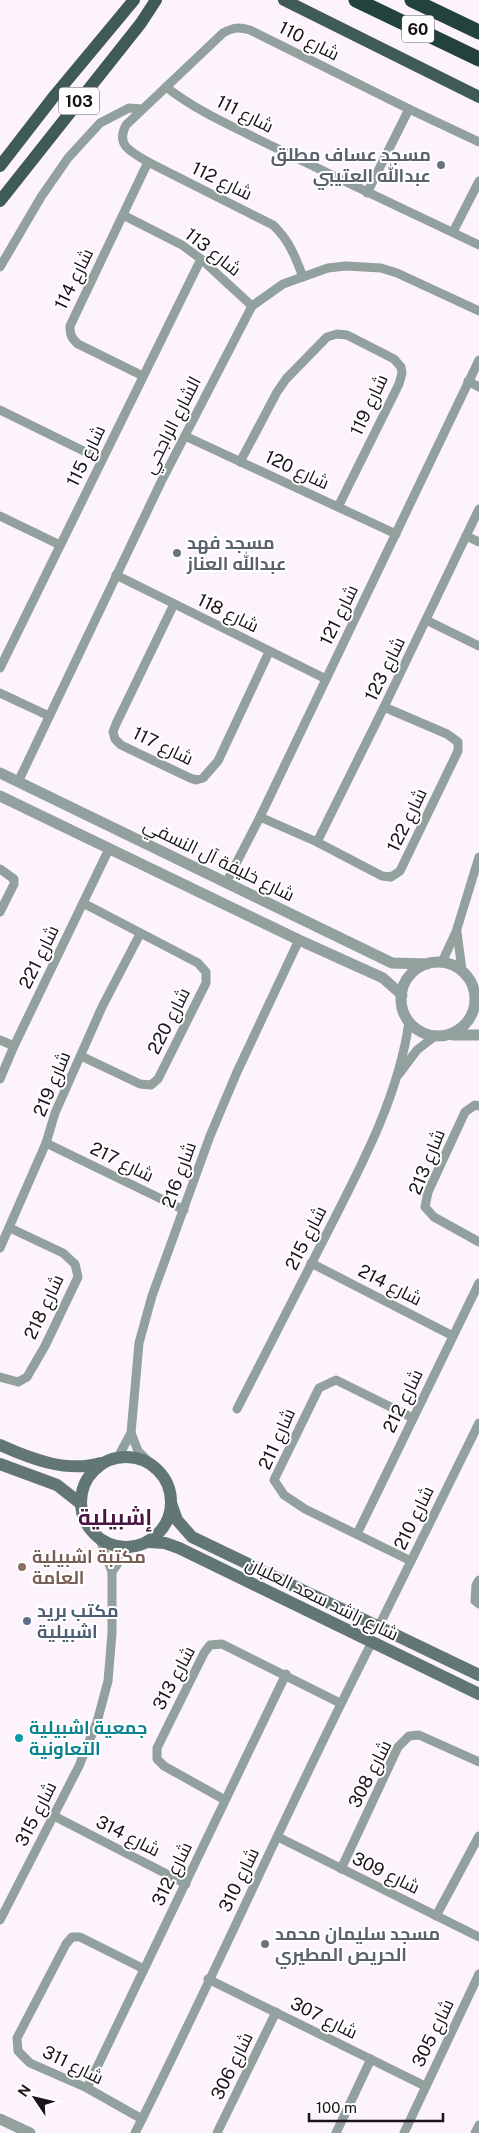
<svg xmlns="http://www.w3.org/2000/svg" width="479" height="2133" font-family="'Public Sans',Cairo,sans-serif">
<rect width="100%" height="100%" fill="#fdf3fc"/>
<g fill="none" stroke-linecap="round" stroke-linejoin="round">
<g stroke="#92a09e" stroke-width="9">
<path d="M166,87C198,112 236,128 272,146C341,180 410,212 479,245"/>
<polyline points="367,193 409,109"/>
<polyline points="123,215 182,245 201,259 252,306"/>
<polyline points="453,232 479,181"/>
<polyline points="0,267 41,197 68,158 100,123 129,108 142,109"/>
<path d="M303,277C295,256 289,240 273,225L148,162C132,152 115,146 126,125L223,33C234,27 239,27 250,30L409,109L479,142"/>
<path d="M143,376L78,344C71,338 70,334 70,326L148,162"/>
<polyline points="468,381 479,387"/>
<polyline points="0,410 102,460"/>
<polyline points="185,436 396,534"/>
<polyline points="240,462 277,392 286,379 327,337 337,334 347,335 394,359 401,367 402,373 399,384 338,507"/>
<polyline points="0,516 60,545"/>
<polyline points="466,536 479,542"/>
<polyline points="116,575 326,679"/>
<polyline points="174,604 116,724 113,732 115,739 121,745 190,778 196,780 203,778 218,761 269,652"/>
<polyline points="426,620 479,646"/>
<polyline points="0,668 201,259"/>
<polyline points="0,693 49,716"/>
<polyline points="18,782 161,482 252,306 283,284 328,268 346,266 381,268 397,273 479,311"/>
<polyline points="260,817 317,842 382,876 391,877 400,871 458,751 458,742 447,734 384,707"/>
<polyline points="317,842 384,707 479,509"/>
<polyline points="0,869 14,879 14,884 0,912"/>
<polyline points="226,883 260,817 479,360"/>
<polyline points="457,932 462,970"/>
<polyline points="442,962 456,932 479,857"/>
<polyline points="0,1040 14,1046"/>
<polyline points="81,1056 140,1084 151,1085 158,1079 206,983 206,972 198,963 83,903"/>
<polyline points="399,1074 417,1050 435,1036"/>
<polyline points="0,1079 14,1046 109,849"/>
<polyline points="479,1106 475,1105 465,1112 428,1192 425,1207 434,1217 479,1242"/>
<polyline points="46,1143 184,1210"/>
<polyline points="0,1248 46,1143 55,1113 102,1007 140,934"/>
<polyline points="311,1263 453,1336"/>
<polyline points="0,1377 18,1382 27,1377 45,1346 78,1277 75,1264 63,1253 10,1228"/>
<path d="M237,1409C266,1352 296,1294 325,1237C360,1168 398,1099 409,1022"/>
<polyline points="131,1433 138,1451 152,1465"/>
<polyline points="118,1457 131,1433 139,1343 152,1296 210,1136 237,1072 299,940"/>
<polyline points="357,1534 479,1283"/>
<polyline points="411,1561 305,1509 284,1495 274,1480 319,1388 336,1380 413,1418"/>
<polyline points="112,1572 129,1547"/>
<polyline points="479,1580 476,1585 475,1601 479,1604"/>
<polyline points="379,1626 479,1423"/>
<polyline points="225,1800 164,1766 157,1759 157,1748 204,1653 210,1645 222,1644 340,1703"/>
<polyline points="54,1816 186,1884"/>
<polyline points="278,1837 479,1937"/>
<polyline points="341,1869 398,1747 409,1736 419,1735 479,1762"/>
<polyline points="436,1916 479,1836"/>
<polyline points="0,1920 79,1766 97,1722 108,1681 112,1633 112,1572 100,1540"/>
<polyline points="208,1979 425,2086"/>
<polyline points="87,2088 286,1674"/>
<polyline points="142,2119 87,2088 30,2063 18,2051 17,2038 66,1944 72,1937 80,1937 144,1969"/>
<path d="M135,2133C217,1971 289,1804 372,1642"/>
<polyline points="217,2133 276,2012"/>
<polyline points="336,2133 371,2059"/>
<polyline points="404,2133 479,1974"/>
<polyline points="475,2133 479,2125"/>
</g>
<g stroke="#92a09e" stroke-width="11">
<polyline points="0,773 392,963 427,964"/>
<polyline points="0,796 299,940 383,978 402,995"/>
<circle cx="438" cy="999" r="37"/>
<polyline points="453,1035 479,1035"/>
<polyline points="0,2119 30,2133"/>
</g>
<g stroke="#627774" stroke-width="12">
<path d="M0,1445C31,1459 67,1473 101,1463"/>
<circle cx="126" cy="1502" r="45"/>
<polyline points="0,1464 57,1485 80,1503"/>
<polyline points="171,1503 177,1520 192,1537 479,1675"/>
<polyline points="148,1542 165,1543 179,1548 479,1694"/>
</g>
<g stroke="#405a56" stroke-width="12">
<polyline points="284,0 479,97"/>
<polyline points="0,166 55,95 134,0"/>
<polyline points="0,201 141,23 156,0"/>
</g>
<g stroke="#23423d" stroke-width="15">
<polyline points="356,0 479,59"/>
<polyline points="412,0 479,32"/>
</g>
</g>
<g fill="#6b7280" stroke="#fff" stroke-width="2">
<circle cx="441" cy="165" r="5"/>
<circle cx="177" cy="553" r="5"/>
<circle cx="265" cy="1944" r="5"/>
</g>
<circle fill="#8d6e63" stroke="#fff" stroke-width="2" cx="22" cy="1567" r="5"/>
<circle fill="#5c6f8a" stroke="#fff" stroke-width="2" cx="27" cy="1621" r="5"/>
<circle fill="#0f9aa8" stroke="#fff" stroke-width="2" cx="19" cy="1738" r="5"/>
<g text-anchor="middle" stroke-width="4" stroke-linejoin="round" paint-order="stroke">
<g fill="#fff" stroke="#605a60" stroke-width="1">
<rect x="402" y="15.5" width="32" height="27" rx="4"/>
<rect x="59" y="87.5" width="40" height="27" rx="4"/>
</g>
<g font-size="16" font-weight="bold" fill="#1c141c">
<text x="418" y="35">60</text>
<text x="79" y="107">103</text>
</g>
<g font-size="18" fill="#1c141c" stroke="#fff">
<text transform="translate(309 41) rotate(27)" y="6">شارع 110</text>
<text transform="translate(245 114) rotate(27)" y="6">شارع 111</text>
<text transform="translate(222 181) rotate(26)" y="6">شارع 112</text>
<text transform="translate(213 252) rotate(38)" y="6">شارع 113</text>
<text transform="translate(74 279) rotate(-64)" y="6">114 شارع</text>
<text transform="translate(369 405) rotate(-65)" y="6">شارع 119</text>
<text transform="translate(172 425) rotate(-63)" y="6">الشارع الراجحي</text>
<text transform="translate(86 456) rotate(-64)" y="6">شارع 115</text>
<text transform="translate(297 470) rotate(25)" y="6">شارع 120</text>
<text transform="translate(228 613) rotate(26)" y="6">شارع 118</text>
<text transform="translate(339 615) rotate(-64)" y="6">شارع 121</text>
<text transform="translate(385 669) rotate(-64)" y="6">شارع 123</text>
<text transform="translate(163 746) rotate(26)" y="6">شارع 117</text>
<text transform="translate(407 820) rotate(-64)" y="6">شارع 122</text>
<text transform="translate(219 860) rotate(26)" y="6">شارع خليفة آل النسفي</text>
<text transform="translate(39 957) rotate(-64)" y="6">شارع 221</text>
<text transform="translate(169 1021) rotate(-63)" y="6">شارع 220</text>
<text transform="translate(52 1084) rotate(-67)" y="6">شارع 219</text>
<text transform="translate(122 1162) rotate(26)" y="6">شارع 217</text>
<text transform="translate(427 1162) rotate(-68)" y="6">شارع 213</text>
<text transform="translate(179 1175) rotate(-70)" y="6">شارع 216</text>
<text transform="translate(306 1238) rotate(-63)" y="6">شارع 215</text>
<text transform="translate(390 1285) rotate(27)" y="6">شارع 214</text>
<text transform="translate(44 1307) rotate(-65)" y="6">شارع 218</text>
<text transform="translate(403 1401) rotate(-64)" y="6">شارع 212</text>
<text transform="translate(277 1439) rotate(-66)" y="6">شارع 211</text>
<text transform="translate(414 1518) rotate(-64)" y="6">شارع 210</text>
<text transform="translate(322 1599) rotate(26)" y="6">شارع راشد سعد العلبان</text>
<text transform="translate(174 1678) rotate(-62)" y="6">شارع 313</text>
<text transform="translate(370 1774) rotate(-63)" y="6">شارع 308</text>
<text transform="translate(36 1814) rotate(-63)" y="6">شارع 315</text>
<text transform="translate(128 1836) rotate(27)" y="6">شارع 314</text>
<text transform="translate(386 1873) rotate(26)" y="6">شارع 309</text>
<text transform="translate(172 1874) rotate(-64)" y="6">شارع 312</text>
<text transform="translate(239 1880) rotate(-64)" y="6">شارع 310</text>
<text transform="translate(324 2018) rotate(26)" y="6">شارع 307</text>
<text transform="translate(433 2033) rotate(-64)" y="6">شارع 305</text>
<text transform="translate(73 2065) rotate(26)" y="6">شارع 311</text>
<text transform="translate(232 2066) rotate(-64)" y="6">شارع 306</text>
</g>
<g font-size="18" font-weight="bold" fill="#5b616d" stroke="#fff" text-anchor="start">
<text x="431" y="161" text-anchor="end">مسجد عساف مطلق<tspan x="431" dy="21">عبدالله العتيبي</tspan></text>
<text x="187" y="549">مسجد فهد<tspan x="187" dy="21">عبدالله العناز</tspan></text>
<text x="275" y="1940">مسجد سليمان محمد<tspan x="275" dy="21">الحريص المطيري</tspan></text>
</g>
<g font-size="18" font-weight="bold" fill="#785e54" stroke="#fff" text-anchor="start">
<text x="32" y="1563">مكتبة اشبيلية<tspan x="32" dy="21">العامة</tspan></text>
</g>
<g font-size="18" font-weight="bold" fill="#4e5e75" stroke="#fff" text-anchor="start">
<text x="37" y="1617">مكتب بريد<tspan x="37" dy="21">اشبيلية</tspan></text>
</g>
<g font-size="18" font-weight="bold" fill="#0d838f" stroke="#fff" text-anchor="start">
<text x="29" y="1734">جمعية اشبيلية<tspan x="29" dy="21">التعاونية</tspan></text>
</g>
<g font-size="22" font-weight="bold" fill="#4a1644" stroke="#fff">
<text x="115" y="1525">إشبيلية</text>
</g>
</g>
<g transform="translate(35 2098) rotate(305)" stroke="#ffffff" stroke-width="4" paint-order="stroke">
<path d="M0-4L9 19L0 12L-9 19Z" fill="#1c141c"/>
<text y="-8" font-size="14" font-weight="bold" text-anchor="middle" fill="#1c141c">N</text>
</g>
<path d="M309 2113v8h134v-8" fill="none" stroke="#1c141c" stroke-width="2.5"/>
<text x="316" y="2113" font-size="15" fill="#1c141c" stroke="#ffffff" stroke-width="4" paint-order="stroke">100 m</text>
</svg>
